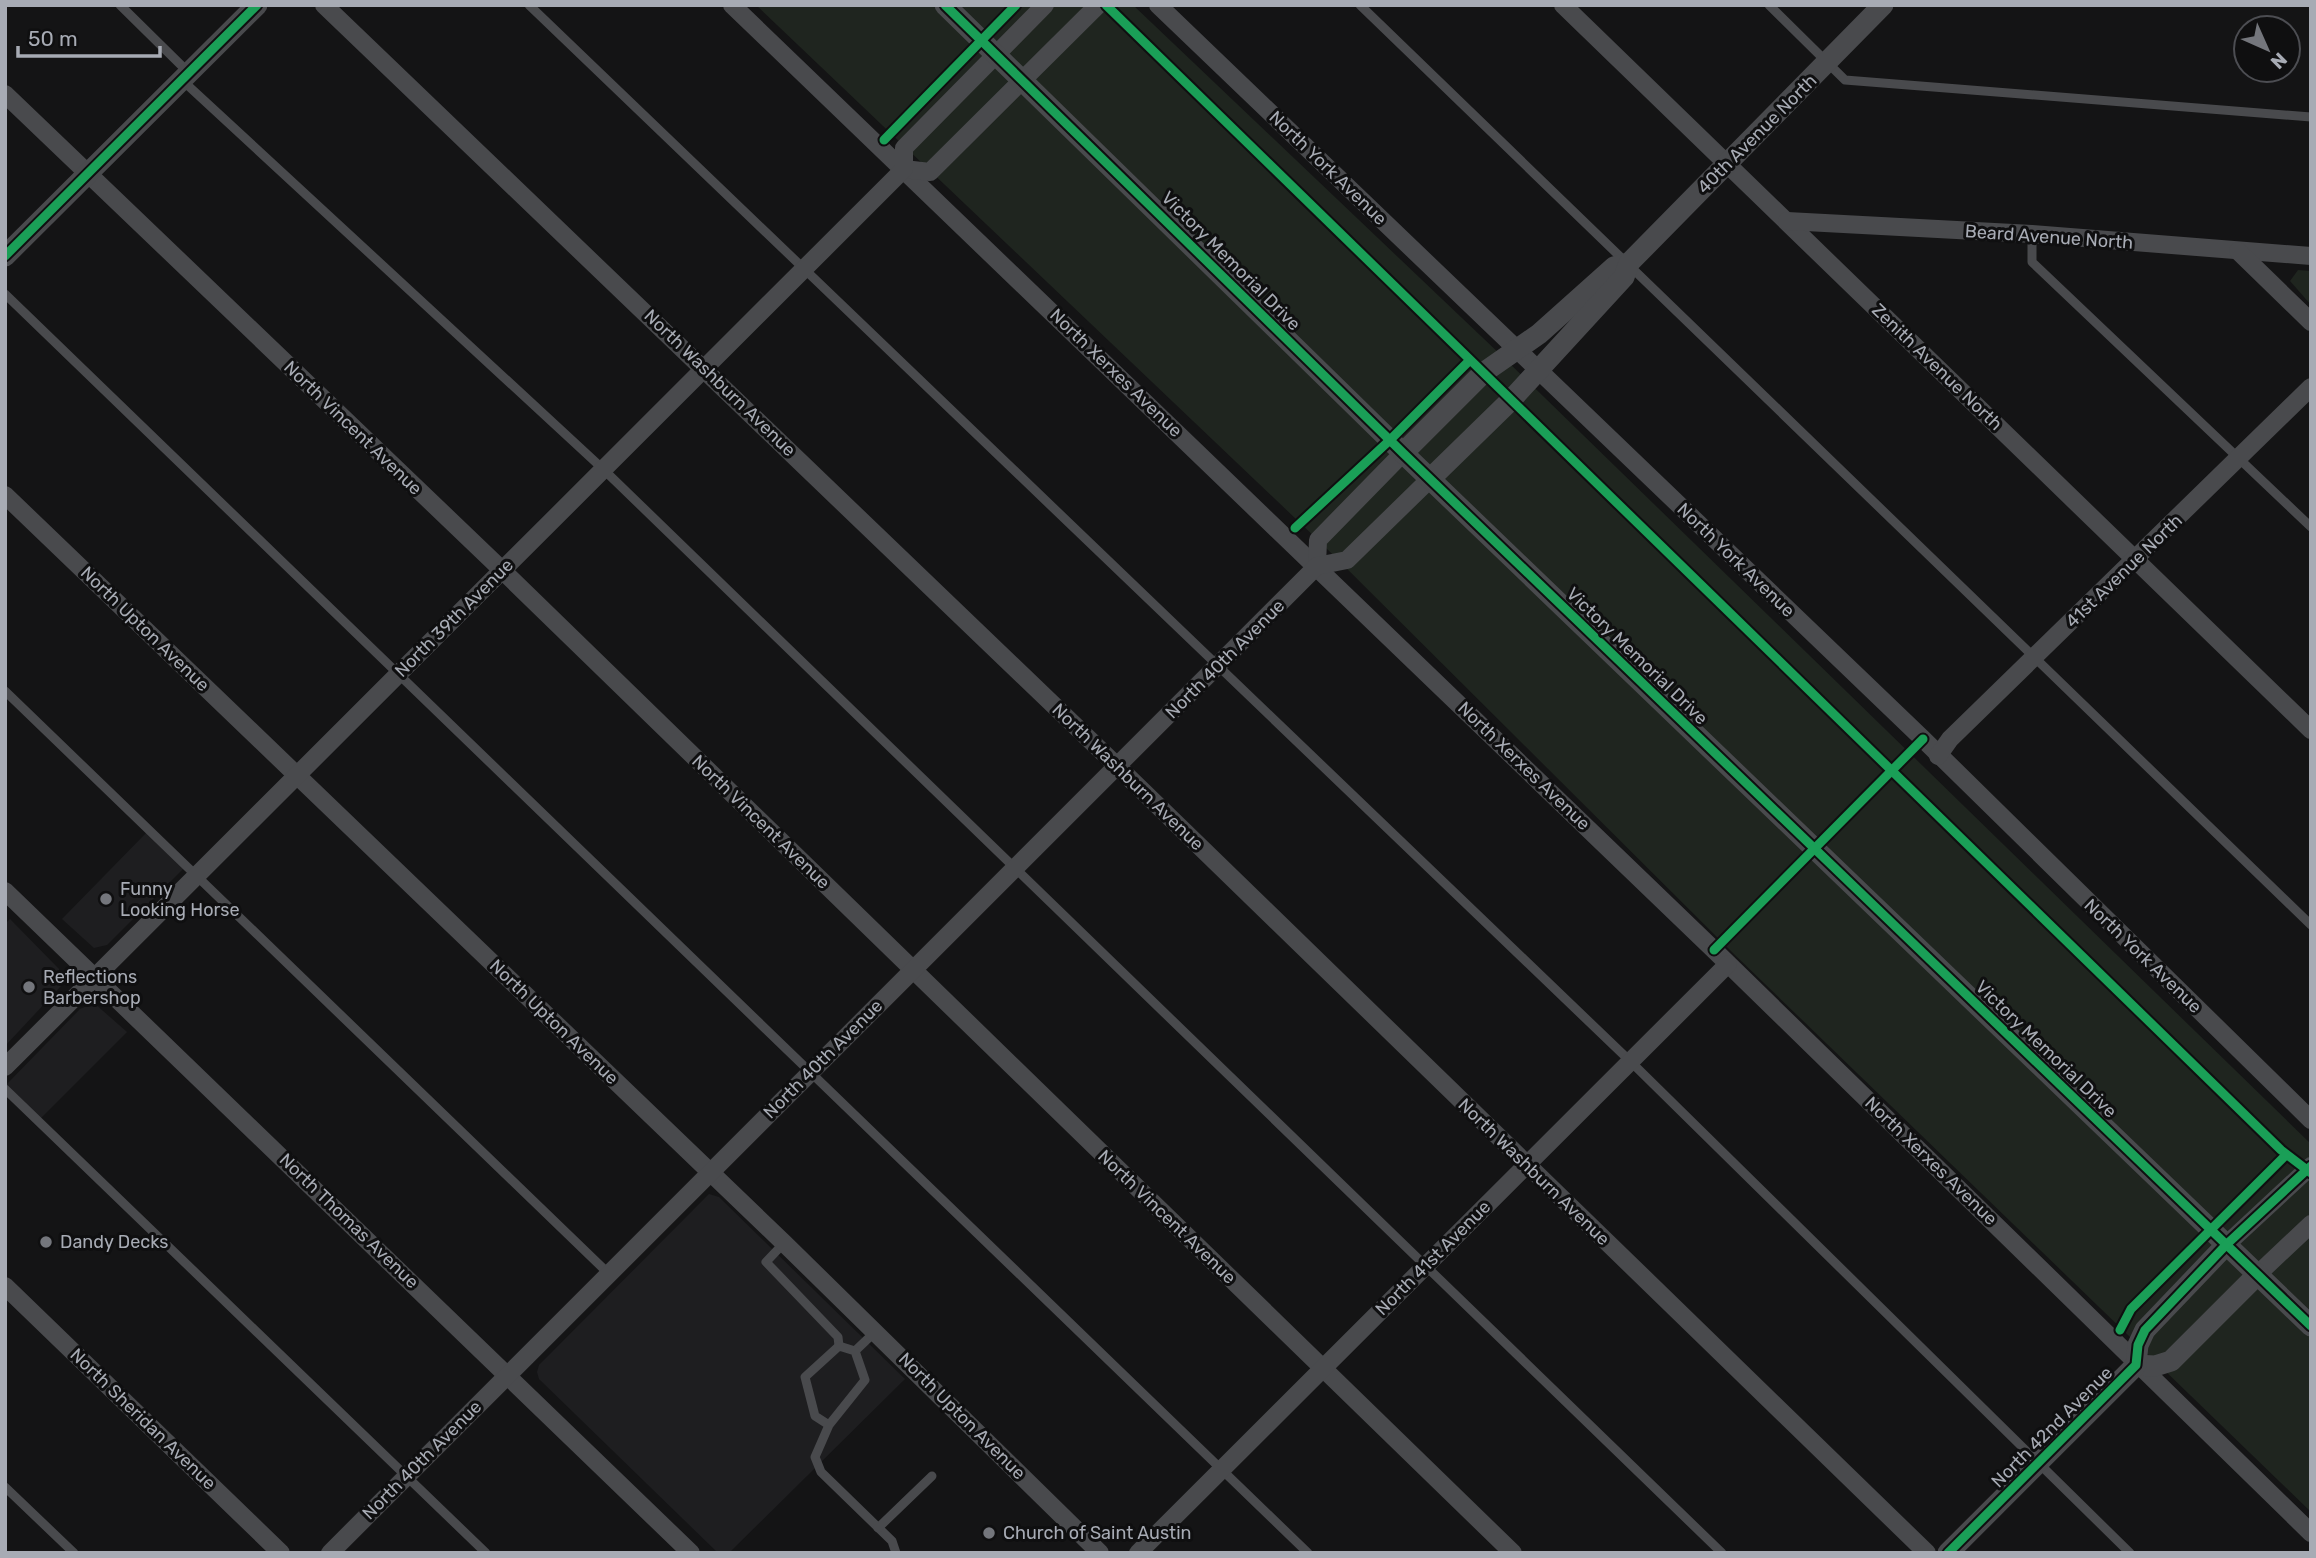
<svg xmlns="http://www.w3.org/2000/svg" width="2316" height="1558" font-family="Rubik,sans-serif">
<rect width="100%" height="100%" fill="#141415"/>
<g fill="#1e1e20">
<polygon points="150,829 187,865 107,945 94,948 62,919"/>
<polygon points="10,919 59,969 61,986 5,1046 5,924"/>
<polygon points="94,1003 127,1032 38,1121 5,1086 80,1009"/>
<polygon points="709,1194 719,1197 905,1379 729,1553 718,1553 539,1379 537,1372 539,1365"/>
</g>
<g fill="#1f251f">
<polygon points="756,5 1133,5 1503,357 2311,1144 2311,1512 1737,957 1318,540"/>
<polygon points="2298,270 2311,271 2311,305 2290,281"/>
</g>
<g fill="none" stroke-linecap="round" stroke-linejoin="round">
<g stroke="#494a4d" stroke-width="9">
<polyline points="120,5 188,72"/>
<polyline points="529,5 1630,1061 2130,1553"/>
<polyline points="1360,5 2311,925"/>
<polyline points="1769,5 1845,80 2311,117"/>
<polyline points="183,81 603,469 1722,1553"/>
<polyline points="2032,234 2032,262 2311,527"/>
<polyline points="5,294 1308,1553"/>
<polyline points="5,691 609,1274"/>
<polyline points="5,1089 486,1553"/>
<polyline points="784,1243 766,1262 838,1337 839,1346"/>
<polyline points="855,1351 876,1331"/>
<polyline points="829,1425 815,1416 805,1377 839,1346 855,1351 865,1380 829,1425 815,1457 821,1472 892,1541 896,1553"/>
<polyline points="5,1487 74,1553"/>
<polyline points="878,1528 932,1476"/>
</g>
<g stroke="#494a4d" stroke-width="18">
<polyline points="324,5 1117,766 1927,1553"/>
<polyline points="732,5 1714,950 2311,1533"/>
<polyline points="1158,5 1923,739 2311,1120"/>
<polyline points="1563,5 2311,730"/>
<polyline points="5,94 502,570 1513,1553"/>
<polyline points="904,169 930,172 1098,5"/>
<polyline points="1787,221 2032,234 2311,256"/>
<polyline points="2238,251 2311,322"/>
<polyline points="5,495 784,1243 1100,1553"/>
<polyline points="1317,566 1318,540 1403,453"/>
<polyline points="1938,756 1950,739 2311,387"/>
<polyline points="5,891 691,1553"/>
<polyline points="5,1067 904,169 904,148 1045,5"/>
<polyline points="2227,1244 2311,1166"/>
<polyline points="2258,1274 2311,1224"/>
<polyline points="5,1286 281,1553"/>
<polyline points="330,1553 1317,566 1347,560 1430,479"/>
<polyline points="1138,1553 1728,964"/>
</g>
<g stroke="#494a4d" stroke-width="21">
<polyline points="945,5 1403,453 2311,1326"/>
<polyline points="5,256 257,5"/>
<polyline points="1403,453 1483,373 1539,334 1614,267 1629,263"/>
<polyline points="1430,479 1511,400 1624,277 1629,263 1883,5"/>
<polyline points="2136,1365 2155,1366 2171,1361 2258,1274"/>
<polyline points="1948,1553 2136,1365 2138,1345 2145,1330 2227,1244"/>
</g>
<defs>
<g id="cycleway">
<polyline points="945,5 1403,453 2311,1326"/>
<polyline points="1106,5 2281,1150 2311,1173"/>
<polyline points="884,140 1016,5"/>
<polyline points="5,256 257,5"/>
<polyline points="1295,528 1390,440 1469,361"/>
<polyline points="1714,950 1923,739"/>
<polyline points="2120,1330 2131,1309 2286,1155"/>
<polyline points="1948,1553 2136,1365 2138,1345 2145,1330 2227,1244 2311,1166"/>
</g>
</defs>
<use href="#cycleway" stroke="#0f0f10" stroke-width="13"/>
<use href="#cycleway" stroke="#1a9f57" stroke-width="9"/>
</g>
<g fill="#74767c" stroke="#0f0f10" stroke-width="2.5">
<circle cx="106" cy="899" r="7"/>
<circle cx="29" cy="987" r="7"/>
<circle cx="46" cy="1242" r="7"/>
<circle cx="989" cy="1533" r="7"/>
</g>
<g text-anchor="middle" stroke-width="6" stroke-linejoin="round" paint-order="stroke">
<g font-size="18" fill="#a7abb4" stroke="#0f0f10">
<text transform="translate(1757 134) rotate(-45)" y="6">40th Avenue North</text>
<text transform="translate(1328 168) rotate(44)" y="6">North York Avenue</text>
<text transform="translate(2049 237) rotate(4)" y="6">Beard Avenue North</text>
<text transform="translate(1231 261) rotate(45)" y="6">Victory Memorial Drive</text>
<text transform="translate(1937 367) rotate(44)" y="6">Zenith Avenue North</text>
<text transform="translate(1116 373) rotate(44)" y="6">North Xerxes Avenue</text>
<text transform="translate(720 383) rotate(44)" y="6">North Washburn Avenue</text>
<text transform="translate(353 428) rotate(44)" y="6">North Vincent Avenue</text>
<text transform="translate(1736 560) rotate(44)" y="6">North York Avenue</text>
<text transform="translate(2124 571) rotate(-44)" y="6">41st Avenue North</text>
<text transform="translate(454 618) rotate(-45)" y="6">North 39th Avenue</text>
<text transform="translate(145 629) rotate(44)" y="6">North Upton Avenue</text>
<text transform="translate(1637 656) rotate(44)" y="6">Victory Memorial Drive</text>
<text transform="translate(1225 659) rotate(-45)" y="6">North 40th Avenue</text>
<text transform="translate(1524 766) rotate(44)" y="6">North Xerxes Avenue</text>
<text transform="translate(1128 777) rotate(44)" y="6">North Washburn Avenue</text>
<text transform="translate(761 822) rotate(44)" y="6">North Vincent Avenue</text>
<text transform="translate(2143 956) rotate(44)" y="6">North York Avenue</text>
<text transform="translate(554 1022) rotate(44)" y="6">North Upton Avenue</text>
<text transform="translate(2046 1049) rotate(44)" y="6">Victory Memorial Drive</text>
<text transform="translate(823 1059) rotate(-45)" y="6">North 40th Avenue</text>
<text transform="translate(1931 1161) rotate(44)" y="6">North Xerxes Avenue</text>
<text transform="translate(1534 1172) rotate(44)" y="6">North Washburn Avenue</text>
<text transform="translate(1167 1217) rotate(44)" y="6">North Vincent Avenue</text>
<text transform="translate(349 1221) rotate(44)" y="6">North Thomas Avenue</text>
<text transform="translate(1433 1258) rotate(-45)" y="6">North 41st Avenue</text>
<text transform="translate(962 1416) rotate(45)" y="6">North Upton Avenue</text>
<text transform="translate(143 1419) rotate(44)" y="6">North Sheridan Avenue</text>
<text transform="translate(2052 1427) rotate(-45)" y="6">North 42nd Avenue</text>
<text transform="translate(422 1460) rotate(-45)" y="6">North 40th Avenue</text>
</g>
<g font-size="18" fill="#a7abb4" stroke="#0f0f10" text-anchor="start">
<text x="120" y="895">Funny<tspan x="120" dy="21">Looking Horse</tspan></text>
<text x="43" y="983">Reflections<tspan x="43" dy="21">Barbershop</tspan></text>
<text x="60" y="1248">Dandy Decks</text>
<text x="1003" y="1539">Church of Saint Austin</text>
</g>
</g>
<rect width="2316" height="1558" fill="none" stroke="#a7abb4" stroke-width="14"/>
<g transform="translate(2267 49) rotate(135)"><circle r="33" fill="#0f0f10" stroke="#4c4d52" stroke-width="2"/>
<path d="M0-5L12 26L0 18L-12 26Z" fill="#74767c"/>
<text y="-10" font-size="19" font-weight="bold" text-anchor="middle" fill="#a7abb4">N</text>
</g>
<path d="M18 46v10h142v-10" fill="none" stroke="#a7abb4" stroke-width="3.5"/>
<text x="28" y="46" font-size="21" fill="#a7abb4" stroke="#0f0f10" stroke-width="5" paint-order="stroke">50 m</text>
</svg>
